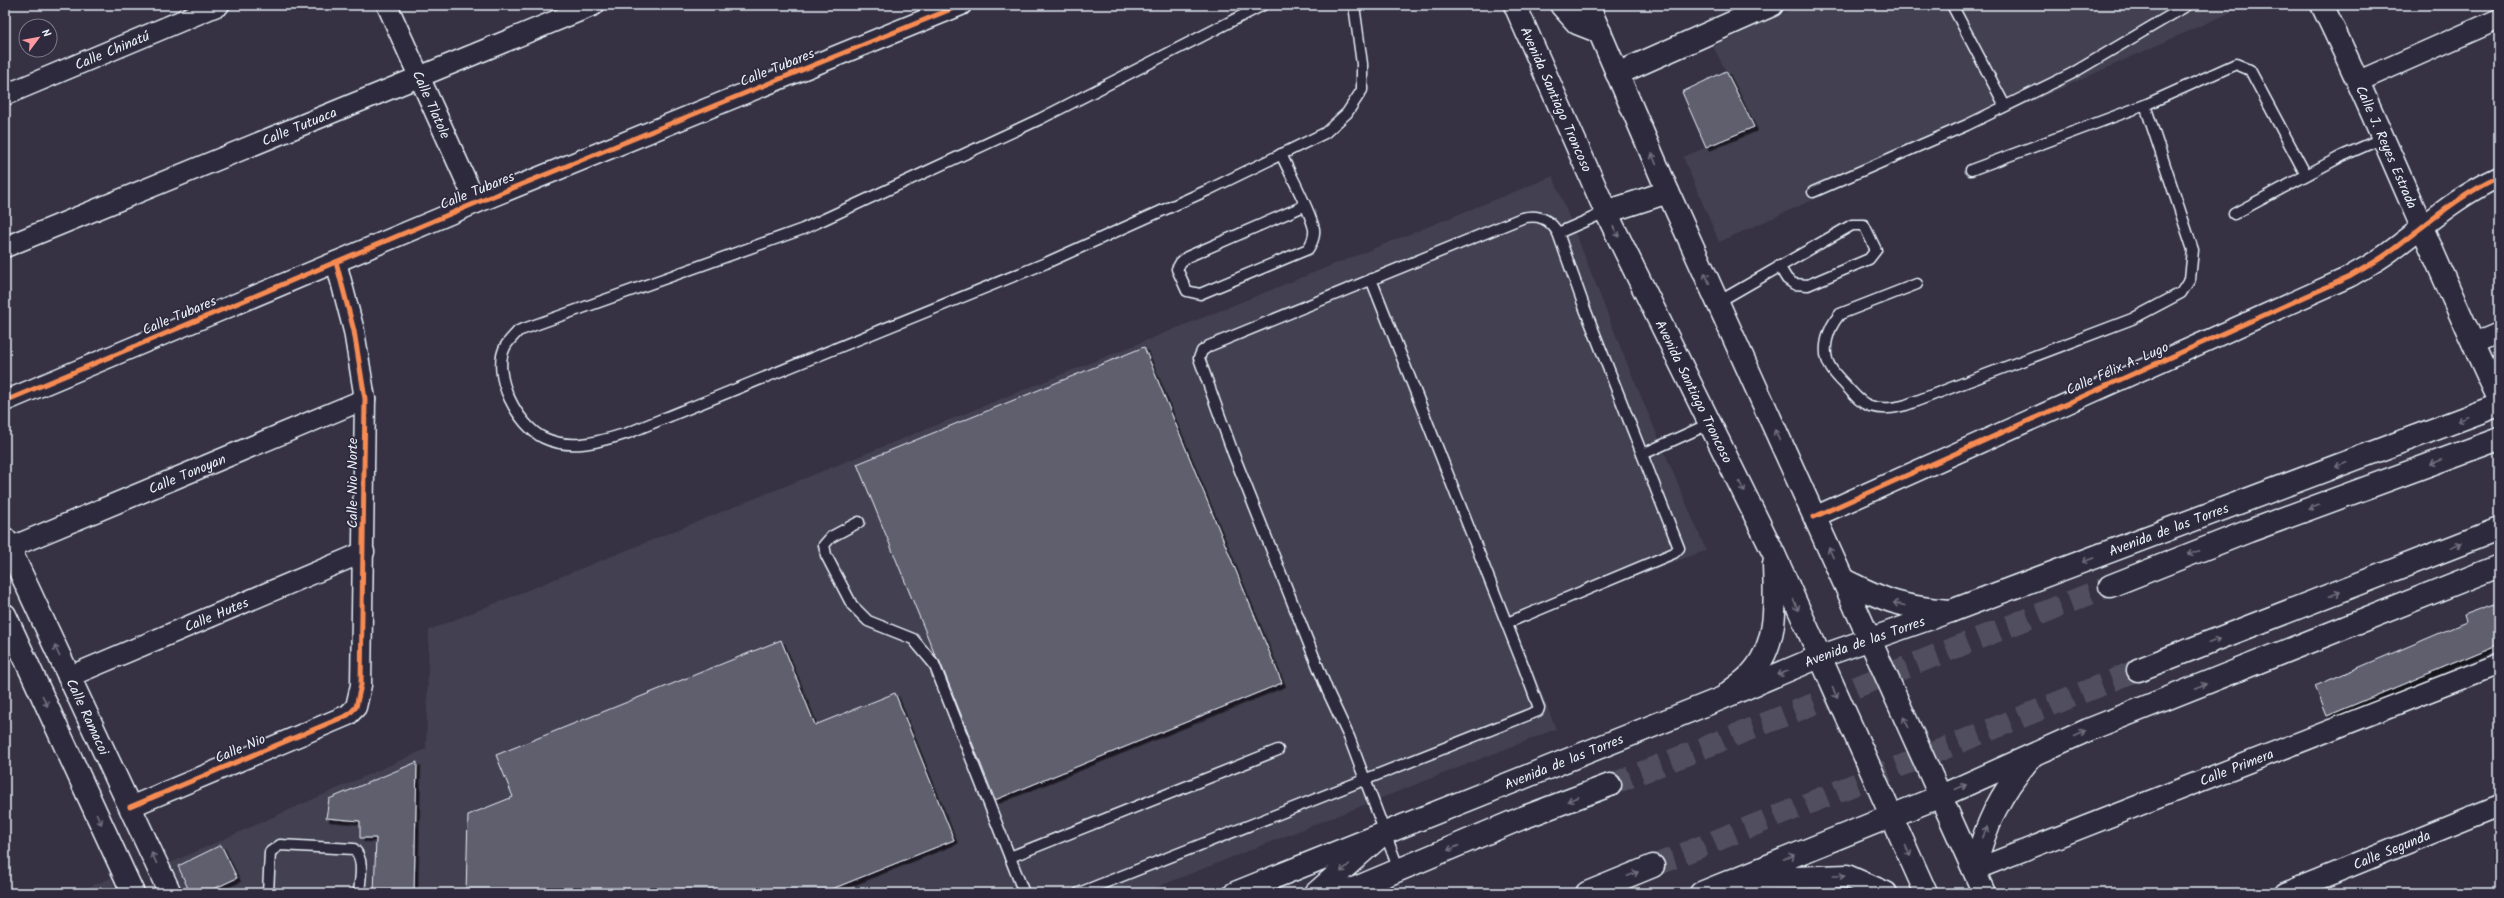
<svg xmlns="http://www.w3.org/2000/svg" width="2504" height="898" font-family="Kalam,sans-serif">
<defs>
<filter id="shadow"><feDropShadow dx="3.5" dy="3.5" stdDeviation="0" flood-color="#0009"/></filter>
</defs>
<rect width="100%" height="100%" fill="#363244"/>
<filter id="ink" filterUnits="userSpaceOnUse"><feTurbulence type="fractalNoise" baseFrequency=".025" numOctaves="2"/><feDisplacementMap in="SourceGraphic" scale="8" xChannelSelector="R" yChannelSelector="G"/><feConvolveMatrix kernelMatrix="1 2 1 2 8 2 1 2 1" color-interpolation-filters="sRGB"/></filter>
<g filter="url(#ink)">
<g fill="#433f51">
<polygon points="1801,5 2247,5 1719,242 1683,157 1754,127 1713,46"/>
<polygon points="1553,176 1626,361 1706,550 1514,623 1556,729 1142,893 183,893 170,863 426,749 429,630"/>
<polygon points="111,878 118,893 75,893"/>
</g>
<g fill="#605e6e" stroke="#e8f1f8" filter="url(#shadow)">
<polygon points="1726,71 1754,127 1706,147 1682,92"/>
<polygon points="1144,347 1282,683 995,800 940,662 935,655 857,464"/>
<polygon points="2499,602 2499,644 2327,716 2315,686 2466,622 2464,615"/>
<polygon points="781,640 815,725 895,693 954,840 822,893 466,893 468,815 513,797 496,755"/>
<polygon points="417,762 414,893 374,893 376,838 360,838 360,821 326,818 329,799"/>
<polygon points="221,845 237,878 205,893 190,893 178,866"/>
</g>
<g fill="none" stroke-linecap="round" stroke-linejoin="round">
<g stroke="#514f5f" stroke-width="22" stroke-dasharray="22 11" stroke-linecap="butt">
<polyline points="1610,785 2110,586"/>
<polyline points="1653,866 2138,670"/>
</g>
<defs>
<g id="lane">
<path d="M1263,5L1040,119L803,229L518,331C514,336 508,341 505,347C491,375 518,426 544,438C572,451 601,441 628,433L1046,263L1208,190L1325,133L1347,113L1362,90V64L1354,5"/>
<polyline points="1952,5 2005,106"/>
<path d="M1281,154C1290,174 1310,210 1314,229C1315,237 1312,243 1308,249L1200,294L1187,291L1177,269L1181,262L1187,257L1304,206"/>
<polyline points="1971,170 2145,105 2236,64 2250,70 2306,175"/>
<polyline points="1813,192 1967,125 2071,74 2188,5"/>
<polyline points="2234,214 2342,156 2383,138"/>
<path d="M1917,284L1840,314C1828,328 1820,351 1831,368C1835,375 1842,381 1847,387C1854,394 1860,403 1870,406C1883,410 1894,408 1906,405L2132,319L2181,293L2190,279L2193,250L2145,105"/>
<polyline points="1718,302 1852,225 1864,225 1876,250 1869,259 1808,285 1794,284 1787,279 1779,266"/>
<polyline points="1643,454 1711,423"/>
<polyline points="859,522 831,537 824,545 826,555 852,605 868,621 913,639 934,664 1024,893"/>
<polyline points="1507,623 1674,553 1679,548 1585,309 1558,233"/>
<polyline points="1010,857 1278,750"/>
<path d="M1399,870L1349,737L1328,692L1233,453L1199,358L1202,351L1209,346L1522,218C1538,214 1549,218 1558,233L1606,212"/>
<path d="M268,893L270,852L280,845L354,849C365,860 360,879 359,893"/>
<polyline points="1079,893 1538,711 1539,708 1523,665 1371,279"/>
</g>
<g id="street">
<path id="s1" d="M387,5L476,203"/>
<polyline points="2359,81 2499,19"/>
<path id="s2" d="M5,95L219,5"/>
<path id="s3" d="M5,247L594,5"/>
<polyline points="2473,344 2499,333"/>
<polyline points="5,401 476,203 961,5"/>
<path d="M1814,517L2349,277C2362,269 2376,262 2388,253C2425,226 2457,196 2499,177"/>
<path id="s4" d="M9,548L365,399"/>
<path id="s5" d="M68,677L364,552"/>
<polyline points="130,807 348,715 356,707 361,685 365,399 354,331 336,262"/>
<path id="s6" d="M1974,870L2499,664"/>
<path id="s7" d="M2285,893L2499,806"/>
</g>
<g id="secondary">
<path id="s8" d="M1515,5L1606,212L1774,554L1926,893"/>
<polyline points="1561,5 1577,23 1600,32"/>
<polyline points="1588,5 1668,192 1984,893"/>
<path id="s9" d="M2322,5C2385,134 2437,269 2499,399"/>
<polyline points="1617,74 1772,5"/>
<polyline points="1606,212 1668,192"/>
<path id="s10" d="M5,539L170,893"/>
<path d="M1844,580C1885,601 1904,608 1951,611"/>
<polyline points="5,615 133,893"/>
<path d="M1728,693C1735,687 1744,682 1750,675C1779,645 1775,602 1774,564"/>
<path d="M1974,870C1986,823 2000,793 2032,756"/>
<polyline points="1737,880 1847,876 1886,893"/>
</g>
<g id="primary">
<path id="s11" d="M1235,893L1720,699L1819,657L1951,611L2499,405"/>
<polyline points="1701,893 1941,796 2088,730 2499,566"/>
</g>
<g id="highway">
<polyline points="2110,586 2249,531 2499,439"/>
<polyline points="2138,670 2499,529"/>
<polyline points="1316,893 1385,832"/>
<polyline points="1344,893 1522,818 1610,785"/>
<polyline points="1587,893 1653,866"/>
</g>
</defs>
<use href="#lane" stroke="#e8f1f8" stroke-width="13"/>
<use href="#street" stroke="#e8f1f8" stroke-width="23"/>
<use href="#secondary" stroke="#e8f1f8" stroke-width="25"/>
<use href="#primary" stroke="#e8f1f8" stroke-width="25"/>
<use href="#highway" stroke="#e8f1f8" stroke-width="25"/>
<use href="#lane" stroke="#2f2a3d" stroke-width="10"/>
<use href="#street" stroke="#2f2a3d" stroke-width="20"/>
<use href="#secondary" stroke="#2f2a3d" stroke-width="22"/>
<use href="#primary" stroke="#2f2a3d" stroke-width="22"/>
<use href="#highway" stroke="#2f2a3d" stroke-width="22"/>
<defs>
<g id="cycleway">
<polyline points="5,401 476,203 961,5"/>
<path d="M1814,517L2349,277C2362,269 2376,262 2388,253C2425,226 2457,196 2499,177"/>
<polyline points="130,807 348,715 356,707 361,685 365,399 354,331 336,262"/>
</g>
</defs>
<use href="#cycleway" stroke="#2f2a3d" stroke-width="8"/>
<use href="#cycleway" stroke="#f68b52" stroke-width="5"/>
</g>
<defs><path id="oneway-shaft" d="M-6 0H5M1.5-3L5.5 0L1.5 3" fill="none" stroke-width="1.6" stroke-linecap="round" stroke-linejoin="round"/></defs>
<g stroke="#70707e">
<use href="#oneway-shaft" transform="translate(1654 159) rotate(-113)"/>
<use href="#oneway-shaft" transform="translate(1616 232) rotate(62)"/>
<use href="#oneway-shaft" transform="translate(1707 278) rotate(-114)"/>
<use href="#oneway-shaft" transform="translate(2463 419) rotate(159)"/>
<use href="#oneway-shaft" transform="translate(1777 435) rotate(-114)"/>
<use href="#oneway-shaft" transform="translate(2436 462) rotate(160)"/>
<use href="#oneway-shaft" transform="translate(2341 465) rotate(159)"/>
<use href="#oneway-shaft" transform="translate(1742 487) rotate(64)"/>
<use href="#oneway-shaft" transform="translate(2314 507) rotate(160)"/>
<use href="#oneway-shaft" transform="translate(2456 546) rotate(-22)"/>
<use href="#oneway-shaft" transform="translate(1831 553) rotate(-115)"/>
<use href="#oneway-shaft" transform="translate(2193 553) rotate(158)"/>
<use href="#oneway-shaft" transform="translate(2088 560) rotate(160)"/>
<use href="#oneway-shaft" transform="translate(2335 594) rotate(-22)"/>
<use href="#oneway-shaft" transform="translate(1899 604) rotate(-166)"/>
<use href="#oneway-shaft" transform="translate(1796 605) rotate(66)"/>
<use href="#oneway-shaft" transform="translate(2214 641) rotate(-21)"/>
<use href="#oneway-shaft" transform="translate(57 651) rotate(-115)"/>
<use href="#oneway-shaft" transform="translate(1783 673) rotate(157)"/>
<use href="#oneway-shaft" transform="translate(2201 686) rotate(-22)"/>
<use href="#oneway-shaft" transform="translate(1835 693) rotate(65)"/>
<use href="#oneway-shaft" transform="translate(45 701) rotate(65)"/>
<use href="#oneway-shaft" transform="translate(1906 722) rotate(-115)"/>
<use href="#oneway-shaft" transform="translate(2080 734) rotate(-25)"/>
<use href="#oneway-shaft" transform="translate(1961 787) rotate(-23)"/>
<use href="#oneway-shaft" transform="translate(1573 799) rotate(159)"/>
<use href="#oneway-shaft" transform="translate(99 819) rotate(65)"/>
<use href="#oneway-shaft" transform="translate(1985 832) rotate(-69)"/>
<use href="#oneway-shaft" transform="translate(1453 848) rotate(157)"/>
<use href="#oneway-shaft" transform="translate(1908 851) rotate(66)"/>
<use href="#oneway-shaft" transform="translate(1789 857) rotate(-22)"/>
<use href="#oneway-shaft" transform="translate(154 858) rotate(-115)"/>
<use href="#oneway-shaft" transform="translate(1345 868) rotate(138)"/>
<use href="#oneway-shaft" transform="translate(1633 874) rotate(-22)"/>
<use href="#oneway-shaft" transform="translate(1839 876)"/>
</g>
</g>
<g text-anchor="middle" stroke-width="3.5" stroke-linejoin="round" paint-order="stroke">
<g font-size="14" fill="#e8f1f8" stroke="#2f2a3d">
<text dy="5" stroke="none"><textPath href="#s2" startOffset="116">Calle Chinatú</textPath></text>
<text transform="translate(777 67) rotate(-22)" y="5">Calle Tubares</text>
<text dy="5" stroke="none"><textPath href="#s8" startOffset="103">Avenida Santiago Troncoso</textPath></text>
<text dy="5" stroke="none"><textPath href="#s1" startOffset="109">Calle Tlatole</textPath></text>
<text dy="5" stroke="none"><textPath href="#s3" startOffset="318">Calle Tutuaca</textPath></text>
<text dy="5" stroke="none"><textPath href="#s9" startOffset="156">Calle J. Reyes Estrada</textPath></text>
<text transform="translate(477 190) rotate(-22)" y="5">Calle Tubares</text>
<text transform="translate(179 315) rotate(-23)" y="5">Calle Tubares</text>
<text transform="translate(2117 368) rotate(-24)" y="5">Calle Félix A. Lugo</text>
<text dy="5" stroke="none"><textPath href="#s8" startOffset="426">Avenida Santiago Troncoso</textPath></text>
<text dy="5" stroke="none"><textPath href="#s4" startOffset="193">Calle Tonoyan</textPath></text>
<text transform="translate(352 483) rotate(-90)" y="5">Calle Nio Norte</text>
<text dy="5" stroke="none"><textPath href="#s11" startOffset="1002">Avenida de las Torres</textPath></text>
<text dy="5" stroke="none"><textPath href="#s5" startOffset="161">Calle Hutes</textPath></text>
<text dy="5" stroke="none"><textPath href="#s11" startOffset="678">Avenida de las Torres</textPath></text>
<text dy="5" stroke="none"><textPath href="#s10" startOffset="196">Calle Ramacoi</textPath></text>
<text transform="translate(240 748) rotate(-23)" y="5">Calle Nio</text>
<text dy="5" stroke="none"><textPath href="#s11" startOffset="354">Avenida de las Torres</textPath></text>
<text dy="5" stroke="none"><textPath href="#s6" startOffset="282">Calle Primera</textPath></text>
<text dy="5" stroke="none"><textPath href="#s7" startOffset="115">Calle Segunda</textPath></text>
</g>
</g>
<rect width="2504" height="898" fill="none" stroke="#2f2a3d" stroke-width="20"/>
<rect x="10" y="10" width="2484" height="878" fill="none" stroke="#e8f1f8" stroke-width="1.5" filter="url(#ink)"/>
<g transform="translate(38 38) rotate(58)"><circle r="19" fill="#2f2a3d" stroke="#797a88"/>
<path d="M0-3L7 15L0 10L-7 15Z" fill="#ff9aa2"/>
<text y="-6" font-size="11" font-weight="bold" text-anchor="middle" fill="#e8f1f8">N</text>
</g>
</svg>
